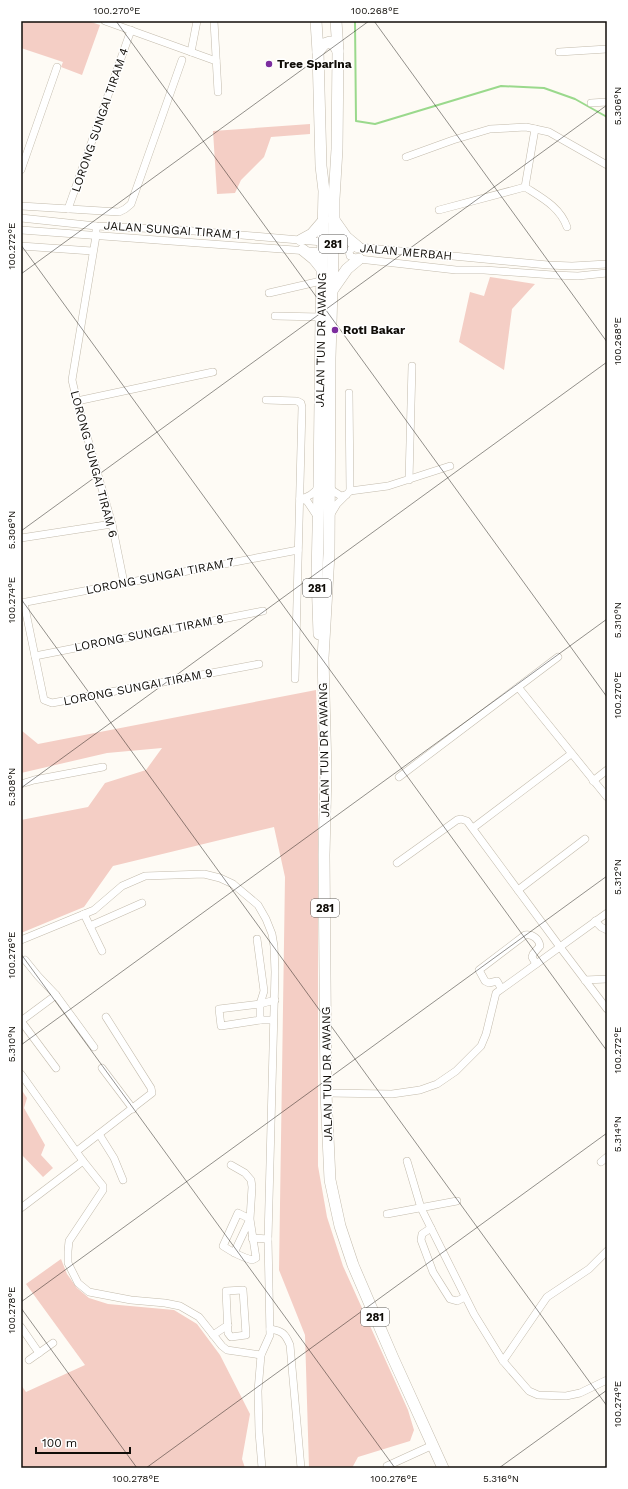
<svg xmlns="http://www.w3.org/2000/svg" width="628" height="1489" font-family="'Work Sans',sans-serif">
<rect width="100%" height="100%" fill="#fefbf5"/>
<g fill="#f4cec5">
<polygon points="24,21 88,21 100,25 82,75 61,67 63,62 21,48 21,29"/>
<polygon points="310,124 310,134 271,137 264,157 241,180 235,193 217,194 213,131"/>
<polygon points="490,277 535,284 512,309 504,370 459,342 470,292 484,296"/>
<polygon points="316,690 318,743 318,1166 327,1217 343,1266 408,1410 414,1430 410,1441 358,1457 352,1468 309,1468 305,1335 279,1270 285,877 274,827 113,866 84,907 21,933 21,820 88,807 105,783 146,770 162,748 107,753 21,773 21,730 38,744"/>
<polygon points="21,1089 27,1098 24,1108 45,1145 41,1155 53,1168 43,1177 21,1154"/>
<polygon points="61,1259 67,1274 77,1288 89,1298 108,1304 174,1310 197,1324 220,1355 250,1414 242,1459 245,1468 21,1468 21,1385 26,1392 85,1365 26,1284"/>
</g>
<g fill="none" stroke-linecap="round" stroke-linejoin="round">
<polyline stroke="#9ad98c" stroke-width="2" points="355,21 356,121 375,124 501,86 544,88 575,99 607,117"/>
<defs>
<g id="street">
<polyline points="105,21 216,61"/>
<polyline points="214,21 218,92"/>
<polyline points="191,52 197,21"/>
<polyline points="559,52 607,49"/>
<polyline points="591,103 607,102"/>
<polyline points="406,157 453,140 490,129 526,127 549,132 607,165"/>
<polyline points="21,170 57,67"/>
<polyline points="525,187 535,129"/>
<polyline points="21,206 119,212 125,209 131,204 182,60"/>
<polyline points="68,209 131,30"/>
<path d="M439,210L525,187C542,198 560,207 567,227"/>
<polyline points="21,218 96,226 182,230 323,242"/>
<polyline points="96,226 96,236 72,380 77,401 112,524 124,583"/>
<polyline points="21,230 322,252"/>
<polyline points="21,246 92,251"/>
<polyline points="607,264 572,266 548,265 358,247 354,247 349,251 350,256 359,259 456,270 484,270 553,275 578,276 607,273"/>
<polyline points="269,293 321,281"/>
<polyline points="275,316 321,317"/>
<polyline points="349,393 350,491"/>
<polyline points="266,400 297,401 301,403 302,407 295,679"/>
<polyline points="77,401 213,372"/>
<polyline points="409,480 412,366"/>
<polyline points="330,487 333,491 341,496 346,495"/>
<polyline points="300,499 307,501 317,516"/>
<path d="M300,499C309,497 313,494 319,487"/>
<polyline points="331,514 337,504 350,491 388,486 450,466"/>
<polyline points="21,538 112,524"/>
<polyline points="21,603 298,550"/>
<polyline points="24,603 44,700 52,703 259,664"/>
<polyline points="35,656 263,611"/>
<polyline points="518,687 607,797"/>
<polyline points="399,777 558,657"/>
<polyline points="593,781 607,770"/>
<polyline points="21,784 34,780 103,767"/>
<polyline points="473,828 571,754"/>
<polyline points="397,863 457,820 461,819 467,821 560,947 607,1009"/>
<polyline points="518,890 585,839"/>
<polyline points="84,914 102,951"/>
<polyline points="595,921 601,927 607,930"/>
<polyline points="90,926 142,903"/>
<polyline points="257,939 264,991 260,1004 260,1020"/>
<polyline points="21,940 94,910 122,886 145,876 204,874 220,878 233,884 258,905 266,919 272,934 274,946 275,972 268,1239 270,1335 261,1355 258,1391 259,1432 262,1468"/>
<polyline points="25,960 38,976 56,995 94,1047"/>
<polyline points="585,980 607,979"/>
<path d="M501,988L497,981L489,983L485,981L479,970L525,935C533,934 539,939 540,946L533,954L532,957L536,964"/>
<polyline points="273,1020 260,1020 221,1026 219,1009 260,1004 275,1000"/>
<polyline points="21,1021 56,1068"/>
<polyline points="21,1021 56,995"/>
<polyline points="102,1068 133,1109"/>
<polyline points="21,1074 83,1161 103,1186 103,1190 69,1241 68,1251 68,1263 78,1283 89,1292 131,1300 165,1303 180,1306 199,1317 222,1346 227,1350 261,1355"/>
<polyline points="326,1093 392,1094 420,1090 437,1084 456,1071 481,1046 486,1034 496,993 607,913"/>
<polyline points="99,1134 114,1158 123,1180"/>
<polyline points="77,1151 152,1093 151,1088 106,1017"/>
<polyline points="407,1161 421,1208 474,1314 503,1361 529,1391 538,1395 566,1396 580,1393 607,1380"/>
<polyline points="601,1162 607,1157"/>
<path d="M231,1165L245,1173L251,1180L252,1187L250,1219L256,1258L252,1260C241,1257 232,1252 223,1246L238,1213L250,1219L234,1253"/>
<polyline points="21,1208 83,1161"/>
<polyline points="387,1214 457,1201"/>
<polyline points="431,1228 422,1234 421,1240 433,1272 450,1299 457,1301 465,1297"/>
<polyline points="252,1238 268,1239"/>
<polygon points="243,1290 246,1335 231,1337 228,1333 226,1291"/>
<polyline points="21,1327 39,1353"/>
<path d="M270,1329C282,1331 285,1333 290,1345L301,1468"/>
<polyline points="213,1335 228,1325"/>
<polyline points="29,1360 53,1343"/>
<polyline points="503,1361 547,1297 589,1269 607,1251"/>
<polyline points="387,1466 433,1445"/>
</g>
<g id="primary">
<polyline points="316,21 318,52 321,166 324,191 321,317 319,486 317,576 319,634"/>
<polyline points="336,21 338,51 337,149 334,199 334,220 330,358 329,554 323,658 326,771 324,855 326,1093 330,1180 340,1226 353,1265 393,1358 443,1468"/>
<polyline points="318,52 324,44 330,42 335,46 338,51"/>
<polyline points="334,220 346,237 358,247"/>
<polyline points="301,240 312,234 324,220"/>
<polyline points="303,250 314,259 322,269"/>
<polyline points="333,289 347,269 359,259"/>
</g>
</defs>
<use href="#street" stroke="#c3bbac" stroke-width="8"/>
<use href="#primary" stroke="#c3bbac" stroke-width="12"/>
<use href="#street" stroke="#fff" stroke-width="7"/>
<use href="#primary" stroke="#fff" stroke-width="11"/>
</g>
<path fill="none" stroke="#100d08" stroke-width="1" stroke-opacity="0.45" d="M116,21L607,697M374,21L607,342M21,245L607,1051M21,274L369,21M21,531L607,105M21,599L607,1406M21,788L607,362M21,954L395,1468M21,1045L607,619M21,1302L607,876M21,1308L137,1468M146,1468L607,1133M499,1468L607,1390"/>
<g fill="#7c2d9e" stroke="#fff" stroke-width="1.5">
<circle cx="269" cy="64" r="4"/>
<circle cx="335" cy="330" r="4"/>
</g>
<g text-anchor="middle" stroke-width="3" stroke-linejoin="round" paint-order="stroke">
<g fill="#fff" stroke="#585652" stroke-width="1">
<rect x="319" y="235" width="28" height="18" rx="3"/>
<rect x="303" y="579" width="28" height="18" rx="3"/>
<rect x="311" y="899" width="28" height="18" rx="3"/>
<rect x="361" y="1308" width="28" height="18" rx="3"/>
</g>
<g font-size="11" font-weight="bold" fill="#100d08">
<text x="333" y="248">281</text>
<text x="317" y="592">281</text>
<text x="325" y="912">281</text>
<text x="375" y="1321">281</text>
</g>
<g font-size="12" font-weight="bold" fill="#100d08" stroke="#fff" text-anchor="start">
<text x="277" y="68">Tree Sparina</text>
<text x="343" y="334">Roti Bakar</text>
</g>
<g font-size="12" fill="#100d08" stroke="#fff">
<text transform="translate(100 120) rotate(-71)" y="4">LORONG SUNGAI TIRAM 4</text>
<text transform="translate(172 230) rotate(4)" y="4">JALAN SUNGAI TIRAM 1</text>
<text transform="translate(406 252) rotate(5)" y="4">JALAN MERBAH</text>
<text transform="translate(321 340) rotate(-89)" y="4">JALAN TUN DR AWANG</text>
<text transform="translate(94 464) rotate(75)" y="4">LORONG SUNGAI TIRAM 6</text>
<text transform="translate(160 576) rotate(-11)" y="4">LORONG SUNGAI TIRAM 7</text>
<text transform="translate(149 633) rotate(-11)" y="4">LORONG SUNGAI TIRAM 8</text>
<text transform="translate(138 687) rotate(-11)" y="4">LORONG SUNGAI TIRAM 9</text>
<text transform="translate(324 750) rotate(-91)" y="4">JALAN TUN DR AWANG</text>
<text transform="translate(327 1074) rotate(-91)" y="4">JALAN TUN DR AWANG</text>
</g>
</g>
<rect width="628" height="1489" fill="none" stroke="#ffffff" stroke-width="44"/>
<path d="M36 1447v6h94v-6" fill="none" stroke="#100d08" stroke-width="2"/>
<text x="42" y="1447" font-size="12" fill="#100d08" stroke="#ffffff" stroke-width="3" paint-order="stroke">100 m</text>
<rect x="22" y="22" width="584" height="1445" fill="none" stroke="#100d08" stroke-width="1.5"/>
<g font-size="10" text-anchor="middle" fill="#100d08">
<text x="117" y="14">100.270°E</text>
<text x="375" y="14">100.268°E</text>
<text transform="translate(617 106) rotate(-90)" y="4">5.306°N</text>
<text transform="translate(11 246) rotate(-90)" y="4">100.272°E</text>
<text transform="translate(617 341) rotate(-90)" y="4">100.268°E</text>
<text transform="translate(11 530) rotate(-90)" y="4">5.306°N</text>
<text transform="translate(11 600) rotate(-90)" y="4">100.274°E</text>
<text transform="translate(617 620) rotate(-90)" y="4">5.310°N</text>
<text transform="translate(617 695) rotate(-90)" y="4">100.270°E</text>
<text transform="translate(11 787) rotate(-90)" y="4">5.308°N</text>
<text transform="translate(617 877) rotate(-90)" y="4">5.312°N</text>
<text transform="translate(11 955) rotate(-90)" y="4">100.276°E</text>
<text transform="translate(11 1044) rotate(-90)" y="4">5.310°N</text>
<text transform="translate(617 1050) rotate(-90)" y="4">100.272°E</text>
<text transform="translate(617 1134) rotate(-90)" y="4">5.314°N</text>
<text transform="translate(11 1310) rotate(-90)" y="4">100.278°E</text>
<text transform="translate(617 1404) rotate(-90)" y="4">100.274°E</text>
<text x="136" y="1482">100.278°E</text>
<text x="394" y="1482">100.276°E</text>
<text x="501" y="1482">5.316°N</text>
</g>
</svg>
